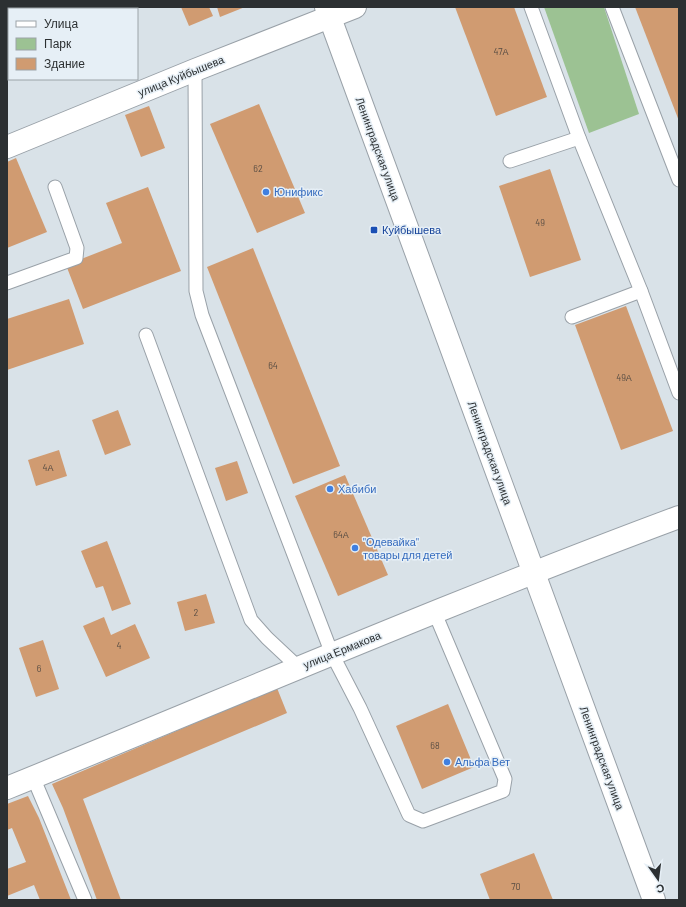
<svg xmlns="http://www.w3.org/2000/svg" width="686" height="907" font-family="Barlow,sans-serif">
<rect width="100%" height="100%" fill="#d9e2e8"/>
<polygon fill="#9cc293" points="544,7 604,7 639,114 589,133"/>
<g fill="#d09b71">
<polygon points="7,7 10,7 10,9 9,9 9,54 7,55"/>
<polygon points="40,7 90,7 91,9 41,9"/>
<polygon points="181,7 209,7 213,16 189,26"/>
<polygon points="217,7 245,7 220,17"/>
<polygon points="455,7 514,7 547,97 496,116"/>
<polygon points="635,7 679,7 679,121"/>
<polygon points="259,104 305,213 257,233 210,124"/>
<polygon points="149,106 165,148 141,157 125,115"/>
<polygon points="16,158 47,232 7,248 7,162"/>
<polygon points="550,169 581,260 530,277 499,186"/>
<polygon points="148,187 181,271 83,309 66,265 122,243 106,203"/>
<polygon points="253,248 340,466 293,484 207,267"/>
<polygon points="69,299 84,344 7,370 7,319"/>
<polygon points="626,306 673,431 621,450 575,325"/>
<polygon points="118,410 131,445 105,455 92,420"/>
<polygon points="59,450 67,476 36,486 28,460"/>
<polygon points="237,461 248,493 226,501 215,468"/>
<polygon points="345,475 388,575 338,596 295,496"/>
<polygon points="107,541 131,604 112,611 103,586 96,588 81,551"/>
<polygon points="206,594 215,623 185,631 177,602"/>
<polygon points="104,617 111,635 135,624 150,658 106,677 83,626"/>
<polygon points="43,640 59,689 36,697 19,648"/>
<polygon points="277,688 287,713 83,799 121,900 97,900 63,808 52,784"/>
<polygon points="448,704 474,767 422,789 396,726"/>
<polygon points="28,796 39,818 71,900 40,900 34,885 7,896 7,869 26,862 12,828 7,830 7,804"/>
<polygon points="534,853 553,900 490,900 480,874"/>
</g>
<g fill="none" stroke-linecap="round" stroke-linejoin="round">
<defs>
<g id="service">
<polyline points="531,7 579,138 641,291 679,393"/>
<polyline points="612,7 679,180"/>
<polyline points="195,70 196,291 202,315 332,654 360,708 409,815 423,821 503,791 505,779 434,611"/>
<polyline points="510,161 579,138"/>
<polyline points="7,283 76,258 77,248 55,187"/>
<polyline points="572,317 641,291"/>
<polyline points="146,335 251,620 267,638 299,668"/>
<polyline points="33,777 85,900"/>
</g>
<g id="minor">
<polyline points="7,147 195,70 355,7"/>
<path d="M7,788C231,697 453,601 679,517"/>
</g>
<polyline id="trunk" points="326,7 654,900"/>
</defs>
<use href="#service" stroke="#99a1a8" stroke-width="15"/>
<use href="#minor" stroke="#99a1a8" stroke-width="24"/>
<use href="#trunk" stroke="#99a1a8" stroke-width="24"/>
<use href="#service" stroke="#fff" stroke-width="13"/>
<use href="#minor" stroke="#fff" stroke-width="22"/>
<use href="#trunk" stroke="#fff" stroke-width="22"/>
</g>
<g fill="#3f7fe0" stroke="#e6eff6" stroke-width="1.5">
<circle cx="266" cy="192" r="4"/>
<circle cx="330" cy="489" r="4"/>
<circle cx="355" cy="548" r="4"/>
<circle cx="447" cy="762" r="4"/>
</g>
<rect fill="#1a4fb4" stroke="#e6eff6" stroke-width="1.5" x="370" y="226" width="8" height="8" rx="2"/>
<g text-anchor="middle" stroke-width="3" stroke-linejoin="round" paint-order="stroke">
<g font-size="9" fill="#554b42">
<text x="501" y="55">47А</text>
<text x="258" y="172">62</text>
<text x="540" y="226">49</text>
<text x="273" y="369">64</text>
<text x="624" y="381">49А</text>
<text x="48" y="471">4А</text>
<text x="341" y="538">64А</text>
<text x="196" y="616">2</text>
<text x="119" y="649">4</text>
<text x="39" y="672">6</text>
<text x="435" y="749">68</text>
<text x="516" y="890">70</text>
</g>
<g font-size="11" fill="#2c3032" stroke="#e6eff6">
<text transform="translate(181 76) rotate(-22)" y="4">улица Куйбышева</text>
<text transform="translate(378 149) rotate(70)" y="4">Ленинградская улица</text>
<text transform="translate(490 453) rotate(70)" y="4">Ленинградская улица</text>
<text transform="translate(342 650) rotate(-22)" y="4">улица Ермакова</text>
<text transform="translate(602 758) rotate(70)" y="4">Ленинградская улица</text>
</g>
<g font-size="11" fill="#366cbe" stroke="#e6eff6" text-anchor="start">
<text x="274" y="196">Юнификс</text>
<text x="338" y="493">Хабиби</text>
<text x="363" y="546">"Одевайка"<tspan x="363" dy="13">товары для детей</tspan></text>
<text x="455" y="766">Альфа Вет</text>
</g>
<g font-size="11" fill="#164399" stroke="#e6eff6" text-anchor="start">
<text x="382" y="234">Куйбышева</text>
</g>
</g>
<rect width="686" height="907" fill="none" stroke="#2c3032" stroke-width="16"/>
<rect x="8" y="8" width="130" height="72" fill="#e6eff6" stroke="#9ca3a8"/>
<rect x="16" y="21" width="20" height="6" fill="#ffffff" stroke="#9ca3a8"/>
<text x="44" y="28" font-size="12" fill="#2c3032">Улица</text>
<rect x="16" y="38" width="20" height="12" fill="#9cc293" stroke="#9ca3a8"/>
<text x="44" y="48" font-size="12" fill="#2c3032">Парк</text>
<rect x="16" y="58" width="20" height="12" fill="#d09b71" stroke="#9ca3a8"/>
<text x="44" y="68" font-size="12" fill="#2c3032">Здание</text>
<g transform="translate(658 879) rotate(166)" stroke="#e6eff6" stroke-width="3" paint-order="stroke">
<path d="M0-3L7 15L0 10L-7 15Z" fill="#2c3032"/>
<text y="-6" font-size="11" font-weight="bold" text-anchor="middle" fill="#2c3032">С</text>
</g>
</svg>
